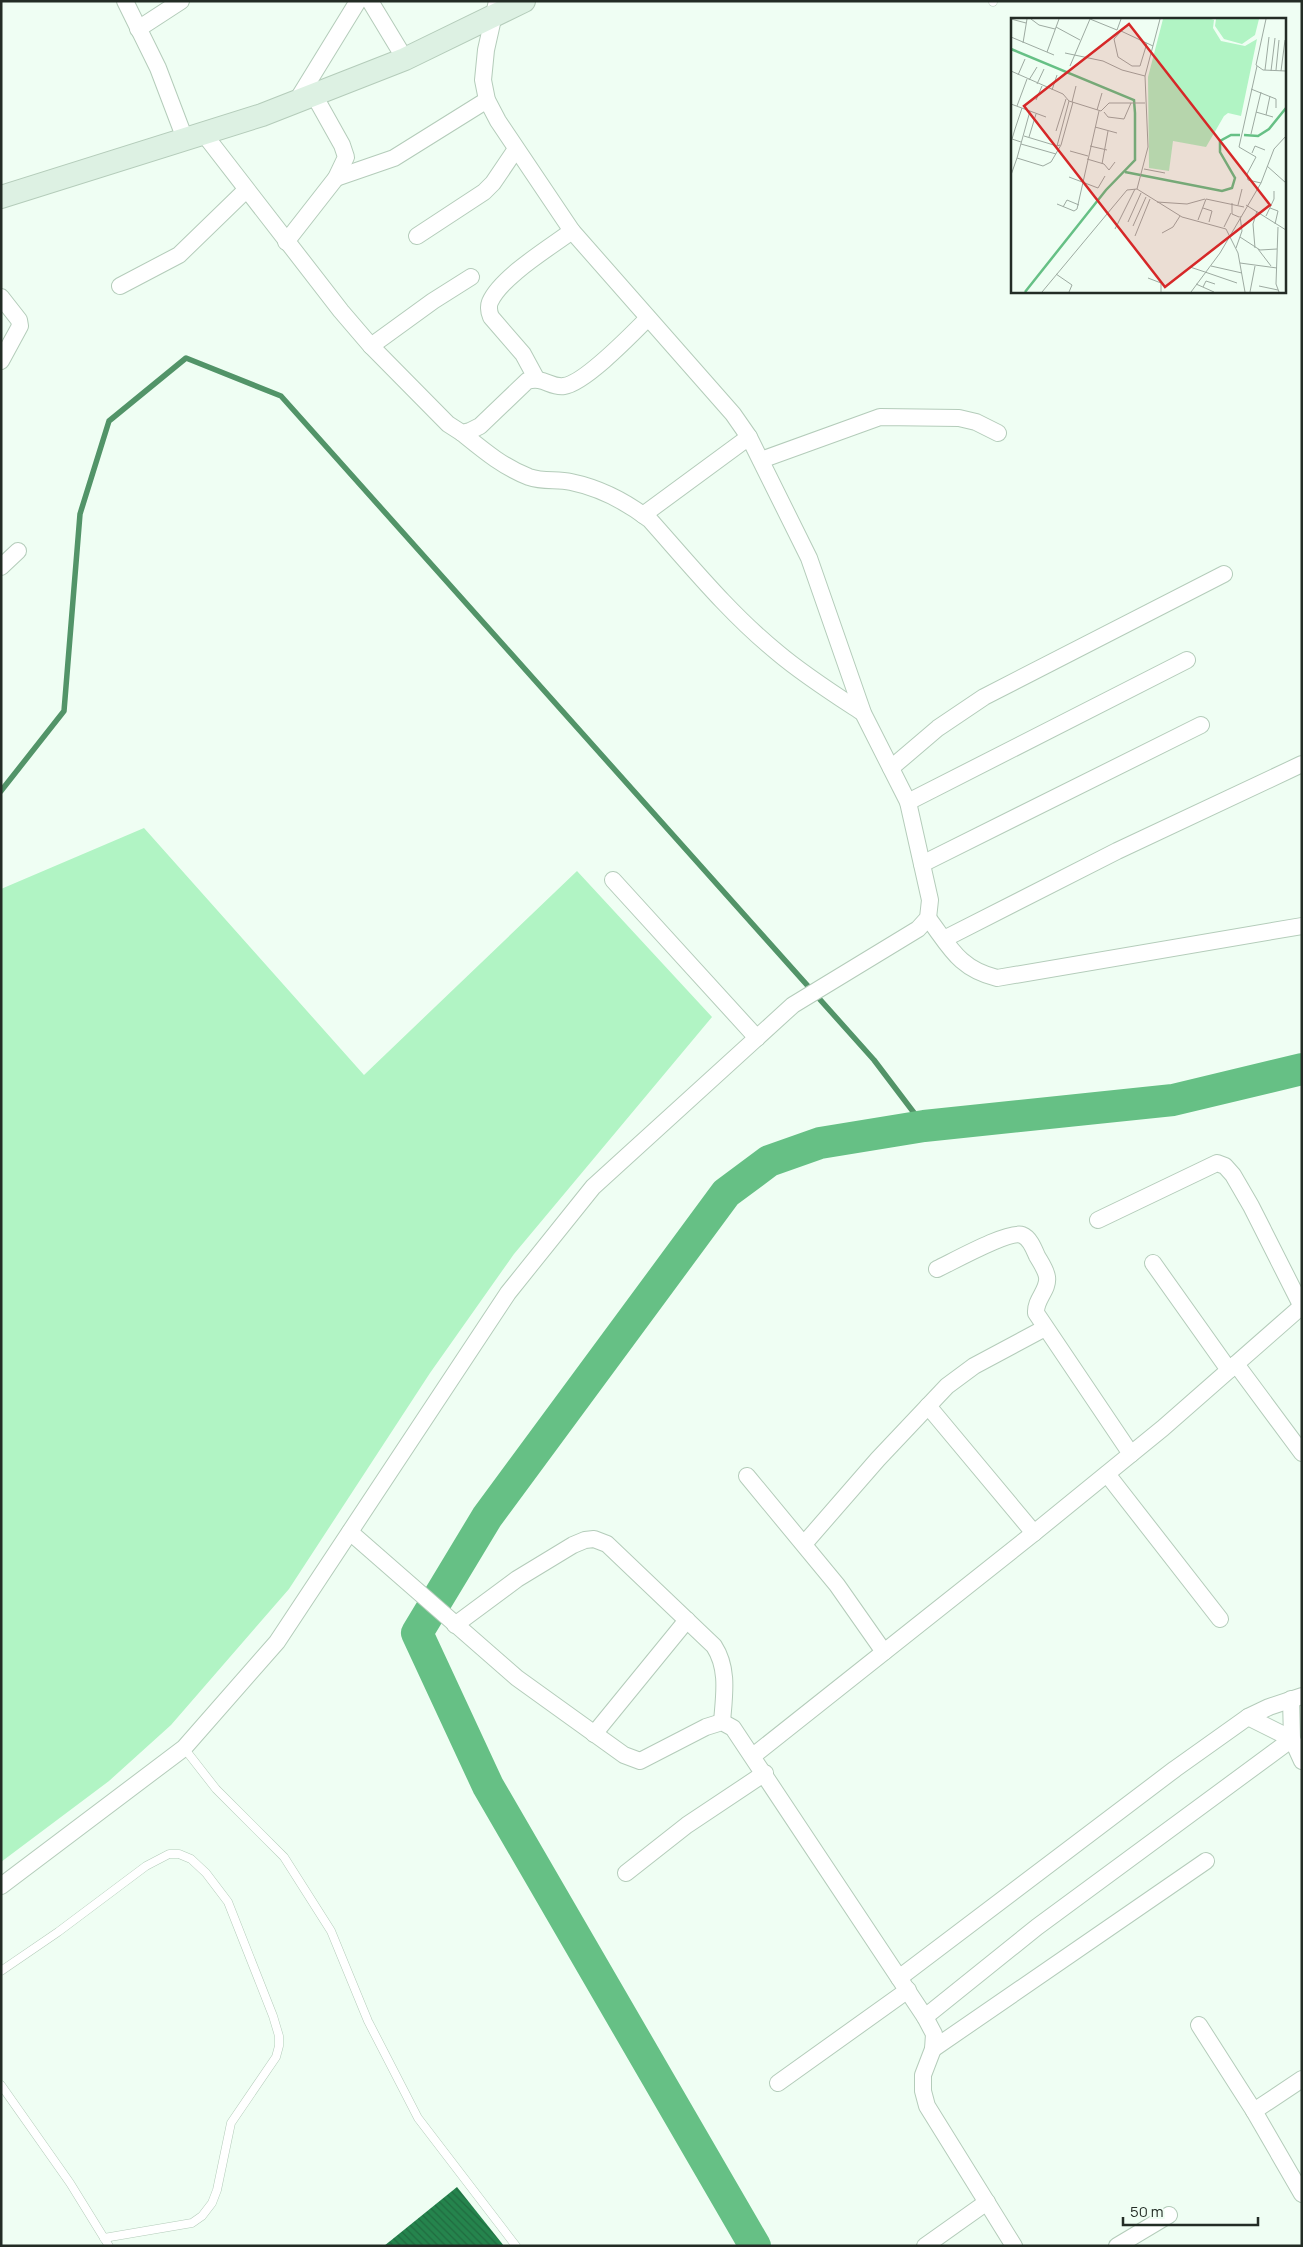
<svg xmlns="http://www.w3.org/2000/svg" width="1303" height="2247" font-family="Manrope,sans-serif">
<defs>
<pattern id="building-back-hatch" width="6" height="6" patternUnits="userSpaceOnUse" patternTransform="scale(1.25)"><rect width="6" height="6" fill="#25844d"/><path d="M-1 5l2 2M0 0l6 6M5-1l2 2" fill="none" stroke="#206c40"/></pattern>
</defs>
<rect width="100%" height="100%" fill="#effef3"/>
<polygon fill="#b1f4c4" points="144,828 364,1075 577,871 712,1017 514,1254 430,1373 289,1589 171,1725 109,1781 1,1862 1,889"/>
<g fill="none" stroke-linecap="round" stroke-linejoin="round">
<polyline stroke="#529468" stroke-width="5.5" points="1,791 64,711 80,514 109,421 186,358 281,396 874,1060 924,1126"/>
<polyline stroke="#66c085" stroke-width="32" points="755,2246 488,1786 417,1633 487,1517 726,1193 769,1161 820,1143 924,1126 1173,1100 1302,1069"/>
</g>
<polygon fill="url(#building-back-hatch)" points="457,2187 504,2246 384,2246"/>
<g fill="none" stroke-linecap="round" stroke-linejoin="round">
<defs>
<g id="lane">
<polyline points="993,1 993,2"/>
<polyline points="184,1748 216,1789 284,1857 331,1931 368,2021 418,2118 516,2246"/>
<polyline points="1,1971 58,1932 146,1866 169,1854 179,1854 191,1859 206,1873 228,1902 273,2016 279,2036 279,2046 276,2057 231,2123 217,2190 212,2203 202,2216 192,2223 104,2238"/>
<polyline points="1,2085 70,2183 109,2246"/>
</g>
<g id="street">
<polyline points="125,1 158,68 185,139"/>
<polyline points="370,1 405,59"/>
<polyline points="138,29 181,1"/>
<polyline points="296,102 358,1"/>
<path d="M204,134L341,311L371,346L448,424L462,433L470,431L480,426L527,381C544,376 550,388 564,386C585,383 632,334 648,318"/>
<polyline points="336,178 394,158 487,100"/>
<polyline points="417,236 484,192 493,183 516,149"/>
<polyline points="286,242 336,178 346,157 342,145 314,95"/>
<polyline points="120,286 179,255 246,190"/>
<polyline points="1,297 19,320 20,326 1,361"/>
<polyline points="371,346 433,301 471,277"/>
<path d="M536,378L523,354L491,317C489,312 488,307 490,302C501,277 549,248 572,231"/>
<path d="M462,433C483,450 503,467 529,477C543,482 557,479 571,482C600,488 628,503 650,520C691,566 730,614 778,653C804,675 834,694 863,713"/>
<polyline points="761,460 880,417 959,418 976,422 998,433"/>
<polyline points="643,515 749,437"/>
<polyline points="1,567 18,551"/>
<polyline points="891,768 938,728 984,697 1224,574"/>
<polyline points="908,802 1187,660"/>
<polyline points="922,864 1201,725"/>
<polyline points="613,880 757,1038"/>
<path d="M928,918C950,947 959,969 997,978L1302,926"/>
<polyline points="944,939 1117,851 1302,764"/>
<polyline points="1098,1220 1217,1163 1225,1166 1233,1175 1251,1206 1302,1307"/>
<polyline points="1153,1263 1229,1370"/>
<path d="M937,1269C952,1262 1009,1230 1022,1235C1030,1238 1034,1249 1037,1256C1041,1263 1046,1270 1047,1277C1049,1290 1035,1299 1036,1313L1131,1454"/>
<polyline points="1236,1364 1302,1453"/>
<polyline points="928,1406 1034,1533"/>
<polyline points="1107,1474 1220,1619"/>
<polyline points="747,1476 837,1585 884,1652"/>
<polyline points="350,1532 517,1678 624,1755 640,1761 706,1727 722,1722 733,1728 925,2017 934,2034 933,2049 923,2075 923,2091 927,2106 1014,2246"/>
<polyline points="804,1544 878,1459 947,1386 974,1366 1045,1328"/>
<path d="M455,1625L517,1579L573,1545L585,1540L594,1539L607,1544L714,1646C729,1669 724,1696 722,1722"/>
<polyline points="1291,1699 1292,1739 1302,1761"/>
<polyline points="594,1734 687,1620"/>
<polyline points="753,1756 1034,1533 1163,1428 1302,1306"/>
<polyline points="626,1873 687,1825 765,1773"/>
<polyline points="1,1886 184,1748 277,1642 508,1293 593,1187 793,1005 918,929 928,918 930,900 908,802 863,713 809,558 749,437 733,414 572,231 498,121 487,100 483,80 486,50 497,1"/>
<polyline points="899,1978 1175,1769 1248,1717 1269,1707 1302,1696"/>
<polyline points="925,2017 1037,1927 1292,1739 1248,1717"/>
<polyline points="1199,2025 1254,2111 1302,2194"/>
<polyline points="933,2049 1206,1861"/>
<polyline points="778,2083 908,1990"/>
<polyline points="1254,2111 1302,2079"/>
<polyline points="925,2246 987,2202"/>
<polyline points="1117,2246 1169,2215"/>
</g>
<polyline id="secondary" points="1,197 262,115 405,59 524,1"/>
</defs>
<use href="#lane" stroke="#b4ccba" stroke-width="9"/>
<use href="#street" stroke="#b4ccba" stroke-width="18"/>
<use href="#secondary" stroke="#b4ccba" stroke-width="24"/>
<use href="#lane" stroke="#fff" stroke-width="8"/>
<use href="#street" stroke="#fff" stroke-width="16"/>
<use href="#secondary" stroke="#ddf1e3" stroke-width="22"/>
</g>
<g transform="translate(1011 18)">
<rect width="275" height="275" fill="#effef3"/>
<path d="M152,1H200L203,2L202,10L210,23L234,28L246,21L230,98L217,95L213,98L195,129L162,123L158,153L138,150L137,59ZM205,1H248L244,17L231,26L213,21L204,8Z" fill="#b1f4c4"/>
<path fill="none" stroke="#66c085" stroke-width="2.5" d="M0,31L123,82L124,95V142L95,172L14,274M233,117L247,118L258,111L275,90M114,154L211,173L221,170L224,160L209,134V123L220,117H229"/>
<path fill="none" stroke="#9daaa1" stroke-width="1" d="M0,1L15,5M20,1L28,7L44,11M79,1L106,12L110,1M149,1L134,58L137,129L126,171L171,199L215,211L227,235L234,274M255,1L245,47L252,52L275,53M45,9L69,22M110,13L103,21L107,39L121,48H129L136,25M110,13L142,28M0,19L43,37M12,25L16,1M36,34L48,1M54,35L92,43L111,52L134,58M59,48L79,1M246,48L228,129L245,139L236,156L237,162L250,165M254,52L258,19M265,52L268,22M0,53L52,76L58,83L90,93L98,85H134M260,53L264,20M270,53L274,22M7,57L14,41M18,62L26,49M26,66L33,51M240,71L265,81V90M41,72L46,57M25,82L31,68M61,84L65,68M0,86L35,99M6,88L16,61M86,92L91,75M93,94L97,99L113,101L120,85M245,94L262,99M255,97L259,78M84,109L106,115M4,111L11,90M4,111L1,121L10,124M45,113L55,81M240,116L250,74M13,118L46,128M18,119L25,96M10,126L45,136M49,127L46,128L58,83M79,128L96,132M59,133L77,138M275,133V149M241,135L244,128L254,132M6,140L19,93M76,141L93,146L98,152L104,144M91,146L97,113M256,148L275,165M133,151L154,155M0,157L6,140L32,148L40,144L50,127L62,84M58,159L87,170L94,158M146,184L176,186L194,181M221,185V196L228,199M46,186L63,193L66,191L88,93M227,187L231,171M235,187L275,212M52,189L56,182L68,187M192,190L201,193L198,204M259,190L267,193L264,206M255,198L263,181V173M187,202L195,181L233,189M117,204L130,175M122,208L135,179M213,209L220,195M267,209L265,266L268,274M104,211L124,171M151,215L162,209L169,198M124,218L139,181M229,219L249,232L266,231M225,230L231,213L229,198M244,230L242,206L246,193M247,231L260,248M229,245L266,250M200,248L231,255M179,249L194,254M194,254L226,265M45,256L61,267L58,274M137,260L150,265V274M185,266L203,274M248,268L267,272M192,269L195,263L204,266M31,274L116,172L126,171M180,274L209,235L250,165L263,131L275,118M239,274L244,248"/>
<path fill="#d62828" fill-opacity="0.15" stroke="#d62828" stroke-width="2.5" d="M118,6L259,187L154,269L13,88Z"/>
<rect width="275" height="275" fill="none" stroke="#232c25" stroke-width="2.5"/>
</g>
<rect width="1303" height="2247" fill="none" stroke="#232c25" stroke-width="5"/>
<path d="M1123 2217v8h135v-8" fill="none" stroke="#232c25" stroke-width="2.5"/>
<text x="1130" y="2217" font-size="15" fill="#232c25" stroke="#effef3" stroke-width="4" paint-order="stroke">50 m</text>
</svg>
